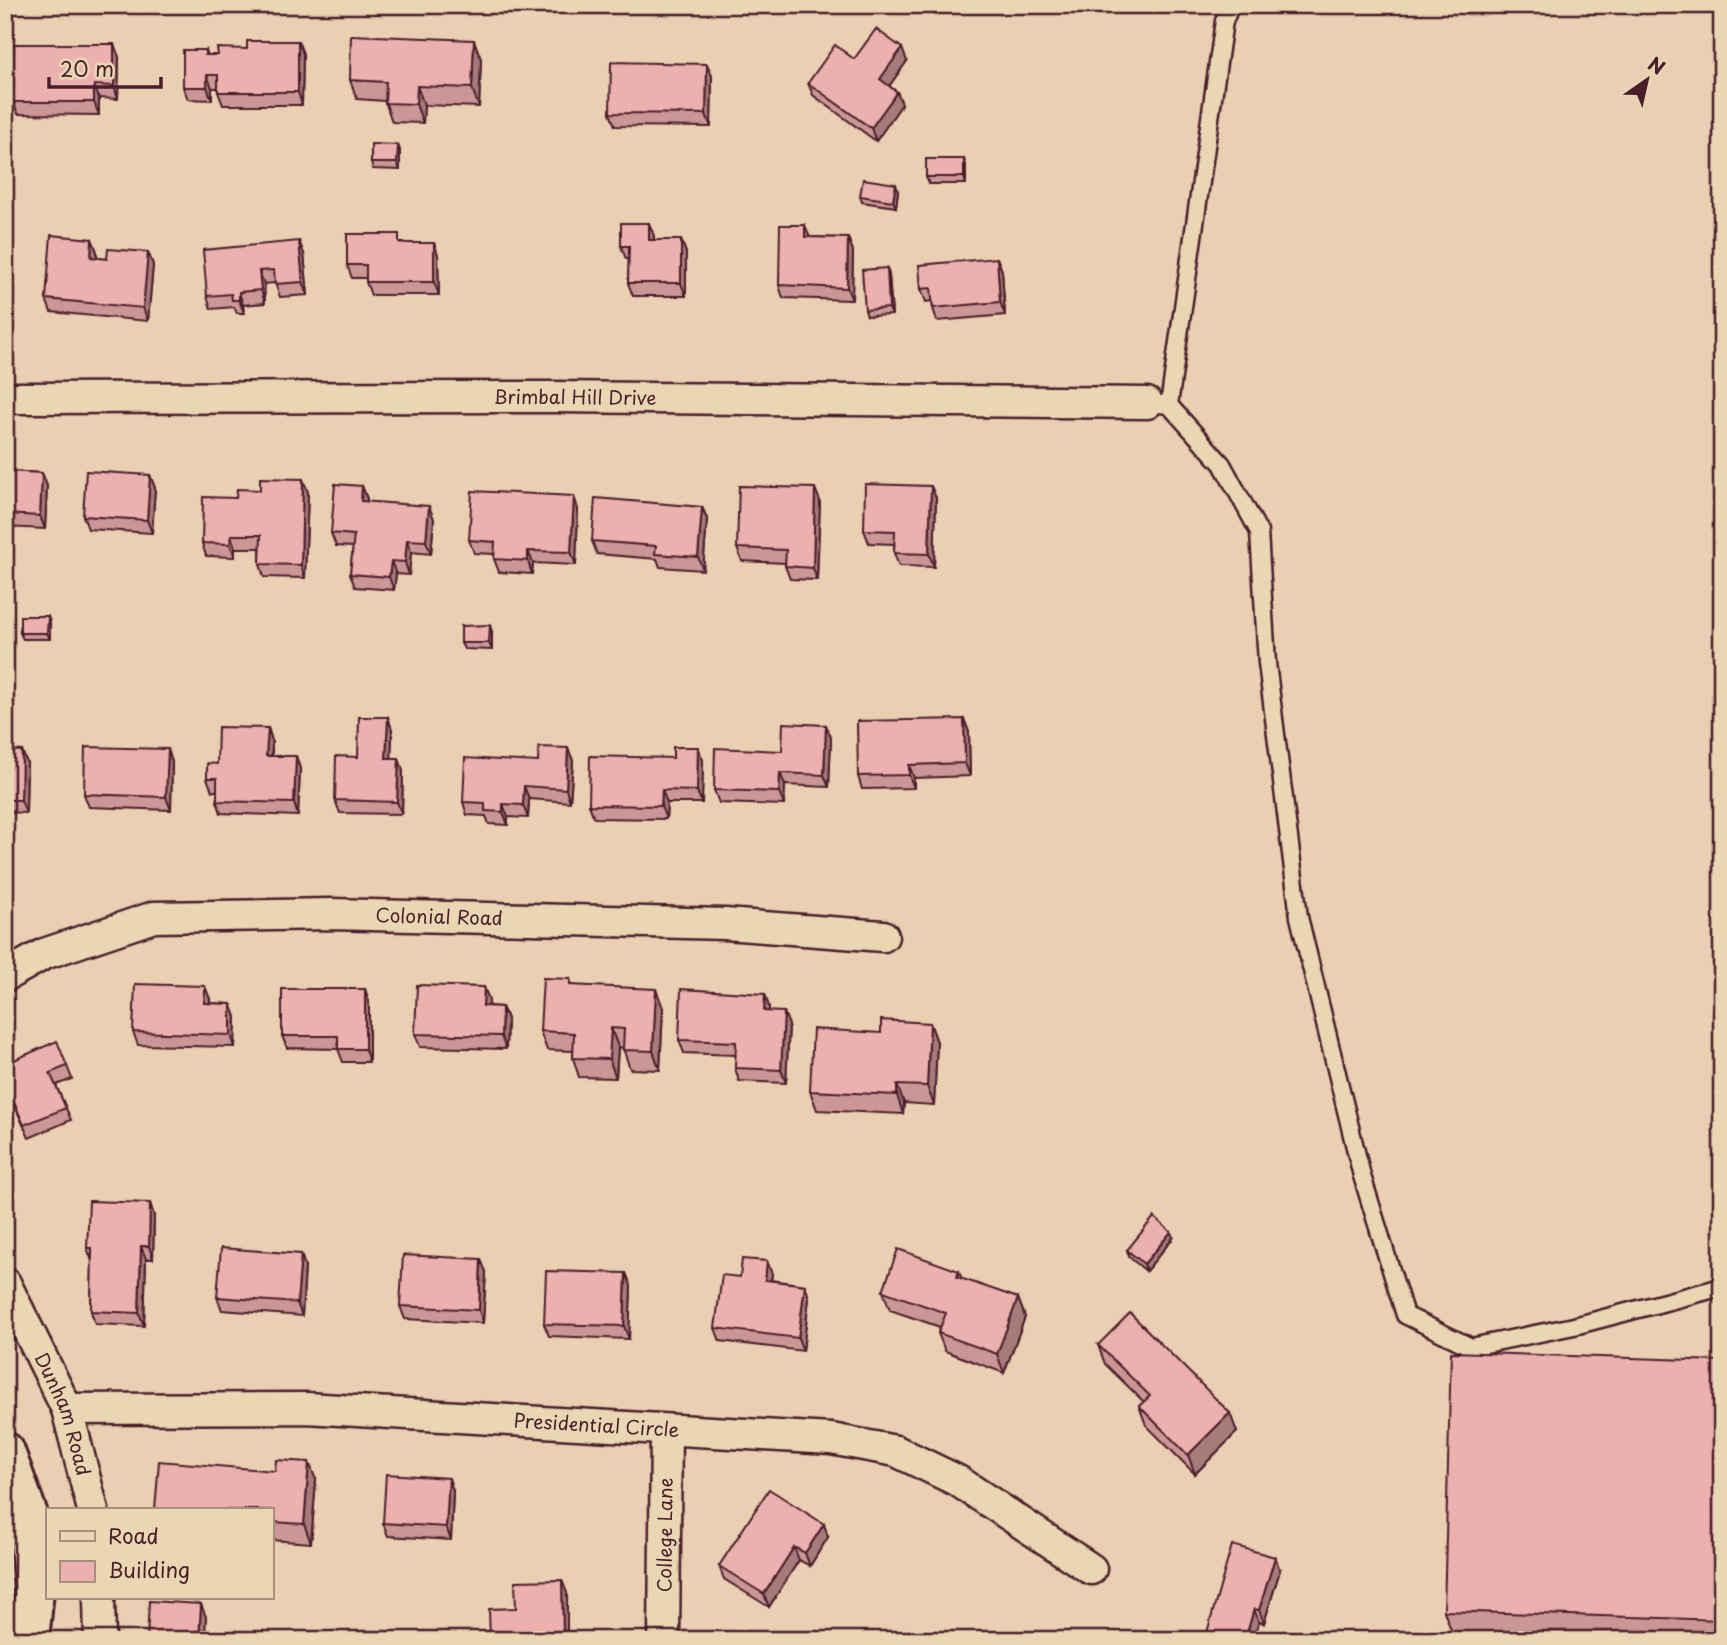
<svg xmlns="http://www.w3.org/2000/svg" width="1727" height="1645" font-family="'Playpen Sans',sans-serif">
<rect width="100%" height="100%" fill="#eacfb3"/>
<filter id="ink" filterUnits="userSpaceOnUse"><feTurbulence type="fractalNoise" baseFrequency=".0143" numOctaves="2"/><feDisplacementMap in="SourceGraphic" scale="14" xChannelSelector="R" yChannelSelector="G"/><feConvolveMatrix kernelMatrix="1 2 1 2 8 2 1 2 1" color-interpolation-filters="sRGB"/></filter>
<g filter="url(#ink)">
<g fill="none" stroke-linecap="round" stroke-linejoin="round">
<defs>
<g id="service">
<polyline points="1160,404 1169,405 1224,21 1231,5"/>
<polyline points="1169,405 1222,464 1259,532 1267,663 1299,917 1362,1176 1405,1315 1471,1347 1574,1326 1722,1287"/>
</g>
<g id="minor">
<path id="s1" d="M5,398L552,397L1147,403"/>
<path id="s2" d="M5,976L44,954L154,917L331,914L725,924L883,936"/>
<path id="s3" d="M5,1283L67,1409L93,1510"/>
<path id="s4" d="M67,1409L306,1408L831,1439L896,1451L958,1481L1091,1569"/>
<polyline points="99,1598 100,1640"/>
<path id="s5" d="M664,1640L666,1430"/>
</g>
<polyline id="motorway" points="5,1452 28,1515 34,1591 29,1640"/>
</defs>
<use href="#service" stroke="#4a1f2b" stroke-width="21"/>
<use href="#minor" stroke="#4a1f2b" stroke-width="35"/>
<use href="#motorway" stroke="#4a1f2b" stroke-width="44"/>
<use href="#service" stroke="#e9d7b4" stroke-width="16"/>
<use href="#minor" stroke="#e9d7b4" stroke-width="30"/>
<use href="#motorway" stroke="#e9d7b4" stroke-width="38"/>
</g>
<g fill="#cb9796" stroke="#4a1f2b" stroke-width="2">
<polygon points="298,41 303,54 302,105 223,105 218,92 218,88 212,88 212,100 188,99 183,87 206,50 208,55 218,55 247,49"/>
<polygon points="119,57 118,99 99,98 99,115 18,114 13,102"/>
<polygon points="481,59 479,107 424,105 423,123 392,122 385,101 357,99 350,80"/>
<polygon points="854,59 907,61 889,86 897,92 902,104 876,141 813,95 808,83"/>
<polygon points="712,76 711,127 615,126 610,113"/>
<polygon points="398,145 400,151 400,170 373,169 371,163"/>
<polygon points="964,159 966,166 966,184 929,184 926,177"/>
<polygon points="898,191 896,207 862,202 860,196"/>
<polygon points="805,225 809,237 848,238 853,251 852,300 783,298 779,285"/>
<polygon points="654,236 654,240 681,240 686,253 686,296 633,296 628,283 629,259 626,259 621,246"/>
<polygon points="92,239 97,252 97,258 107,259 148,252 153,265 148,321 51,312 46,299"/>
<polygon points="299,241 304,254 308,295 280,297 275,283 264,284 265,303 243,305 244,313 237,313 234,307 211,309 207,296"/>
<polygon points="402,243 434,243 438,255 439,295 371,295 366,282 366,278 352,278 347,265"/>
<polygon points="997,258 1002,271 1005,315 937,321 933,308 932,301 926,302 921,289"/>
<polygon points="887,268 889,275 892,315 867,316 865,310"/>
<polygon points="5,471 42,473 47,486 45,529 5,527"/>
<polygon points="150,475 155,488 152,533 88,529 83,516"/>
<polygon points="362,486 367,499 367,502 434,519 431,554 411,552 409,575 396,574 394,590 355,587 350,574 353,547 336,546 331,533"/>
<polygon points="308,492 305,578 264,577 260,564 260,548 235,548 235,557 206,556 202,543 236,498"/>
<polygon points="936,498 934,567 899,566 894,553 894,544 869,543 864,530"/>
<polygon points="820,501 817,580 790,579 785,566 785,563 742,561 737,548"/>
<polygon points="702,507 707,519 703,570 660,567 657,559 597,554 592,541"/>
<polygon points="578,509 576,565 533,563 532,574 499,572 494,559 494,554 474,553 469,540"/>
<polygon points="50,622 50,639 23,639 20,633"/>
<polygon points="492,632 492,650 464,649 461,643"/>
<polygon points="388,717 392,730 391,758 403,771 402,814 340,813 335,800 358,757"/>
<polygon points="964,719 969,732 970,776 914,778 914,788 862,789 858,776"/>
<polygon points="826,725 831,738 829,787 785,785 784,805 719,803 714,790"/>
<polygon points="268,728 272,741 272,756 296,756 300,769 298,816 221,813 217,801 217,791 212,791 207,778 217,764"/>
<polygon points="568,748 573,761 570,802 529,799 528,818 508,817 508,825 489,824 486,816 467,815 463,802 538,762"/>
<polygon points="5,750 22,751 27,763 26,813 5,812"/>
<polygon points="703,760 702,803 667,803 666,819 594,818 589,805"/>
<polygon points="172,762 171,810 89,807 84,794"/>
<polygon points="570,979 572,985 663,1008 660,1070 630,1069 623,1048 618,1047 616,1078 579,1077 573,1058 573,1051 547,1050 540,1031"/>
<polygon points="484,987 489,1000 488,1006 502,1007 507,1019 506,1049 420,1047 415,1034"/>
<polygon points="365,989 369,1002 369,1062 343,1062 338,1049 287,1048 282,1036"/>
<polygon points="210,999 209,1003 231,1004 236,1017 235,1047 138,1045 133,1032"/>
<polygon points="769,1007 769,1012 789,1025 786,1083 739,1081 735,1068 736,1055 684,1053 679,1040"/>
<polygon points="930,1023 937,1042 934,1105 904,1103 903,1114 817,1110 810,1091 881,1033"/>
<polygon points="5,1064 67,1066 72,1079 56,1085 71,1120 29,1138 5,1084"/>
<polygon points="150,1203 154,1216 153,1259 146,1259 144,1326 95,1324 91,1311 92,1261 87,1248"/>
<polygon points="1173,1238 1146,1271 1129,1257 1127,1250"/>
<polygon points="301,1254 305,1267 302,1316 222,1310 217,1297"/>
<polygon points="767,1261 772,1274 771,1280 805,1285 809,1298 803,1351 720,1341 715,1328 740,1277"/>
<polygon points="959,1271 962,1279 1018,1298 1025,1317 1004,1373 945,1351 938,1333 940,1327 890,1310 883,1291"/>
<polygon points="486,1272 483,1323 405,1319 400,1306"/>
<polygon points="626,1273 631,1286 629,1339 549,1336 544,1324"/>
<polygon points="1098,1345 1237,1432 1195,1474 1146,1425 1139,1406 1144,1402 1105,1364"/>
<polygon points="1722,1361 1722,1640 1593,1640 1453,1635 1444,1611"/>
<polygon points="316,1480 311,1543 271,1540 271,1510"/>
<polygon points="453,1491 451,1540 388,1536 383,1523"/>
<polygon points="828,1537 810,1566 799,1560 769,1607 724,1579 719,1566"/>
<polygon points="1280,1570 1264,1623 1259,1622 1253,1640 1207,1640 1206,1636"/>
</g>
<g fill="#a57b7a" stroke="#4a1f2b" stroke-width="2">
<polygon points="474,40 481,59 479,107 472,88"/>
<polygon points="298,41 303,54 302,105 298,92"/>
<polygon points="114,44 119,57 118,99 114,86"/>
<polygon points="902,48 907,61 885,92 880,79"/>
<polygon points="707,64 712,76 711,127 706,114"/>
<polygon points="207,75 212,88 212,100 207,87"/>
<polygon points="94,85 99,98 99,115 94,102"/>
<polygon points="417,86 424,105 423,123 416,104"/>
<polygon points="897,92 902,104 876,141 871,128"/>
<polygon points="398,145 400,151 400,170 397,163"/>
<polygon points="964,159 966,166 966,184 964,177"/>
<polygon points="896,184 898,191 896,207 893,201"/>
<polygon points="649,223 654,236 653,253 649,240"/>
<polygon points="805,225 810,238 805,237"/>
<polygon points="848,238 853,251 852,300 847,288"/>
<polygon points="92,239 97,252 96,270 91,257"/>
<polygon points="681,240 686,253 686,296 681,283"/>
<polygon points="299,241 304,254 308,295 303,282"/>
<polygon points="434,243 438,255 439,295 434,282"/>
<polygon points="148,252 153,265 148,321 143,308"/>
<polygon points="997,258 1002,271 1005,315 1000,302"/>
<polygon points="887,268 889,275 892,315 889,308"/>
<polygon points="259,271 264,284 265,303 261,290"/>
<polygon points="239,292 243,305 244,313 239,300"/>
<polygon points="42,473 47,486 45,529 40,516"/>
<polygon points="150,475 155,488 152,533 147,520"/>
<polygon points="303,479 308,492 305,578 301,565"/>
<polygon points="362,486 367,499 366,514 361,501"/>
<polygon points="931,486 936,498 934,567 929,554"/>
<polygon points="815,488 820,501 817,580 813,568"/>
<polygon points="574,496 578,509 576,565 571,552"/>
<polygon points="429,506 434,519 431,554 426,541"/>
<polygon points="702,507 707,519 703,570 698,557"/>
<polygon points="231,535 235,548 235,557 230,544"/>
<polygon points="407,540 411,552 409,575 405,562"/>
<polygon points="528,551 533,563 532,574 528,561"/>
<polygon points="391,561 396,574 394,590 389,577"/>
<polygon points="48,616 50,622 50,639 47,633"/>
<polygon points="490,625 492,632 492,650 489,643"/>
<polygon points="388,717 392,730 391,771 386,758"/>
<polygon points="964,719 969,732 970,776 965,763"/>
<polygon points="826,725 831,738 829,787 824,775"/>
<polygon points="268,728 272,741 271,769 266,756"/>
<polygon points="698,747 703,760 702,803 697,791"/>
<polygon points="568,748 573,761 570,802 566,789"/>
<polygon points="168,749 172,762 171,810 166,797"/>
<polygon points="22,751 27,763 26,813 21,800"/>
<polygon points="296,756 300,769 298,816 294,803"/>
<polygon points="399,758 403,771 402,814 397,802"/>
<polygon points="909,765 914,778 914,788 909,775"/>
<polygon points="780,773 785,785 784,805 779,792"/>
<polygon points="524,786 529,799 528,818 523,805"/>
<polygon points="662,790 667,803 666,819 661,806"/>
<polygon points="503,804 508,817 508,825 503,812"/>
<polygon points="205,986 210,999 209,1016 204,1003"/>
<polygon points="484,987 489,1000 488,1019 483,1006"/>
<polygon points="365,989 369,1002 369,1062 365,1049"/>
<polygon points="656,989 663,1008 660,1070 653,1051"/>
<polygon points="765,994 769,1007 769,1024 764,1011"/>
<polygon points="231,1004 236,1017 235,1047 231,1035"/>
<polygon points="502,1007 507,1019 506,1049 501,1036"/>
<polygon points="784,1012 789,1025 786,1083 781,1070"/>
<polygon points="930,1023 937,1042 934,1105 927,1086"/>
<polygon points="611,1028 618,1047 616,1078 609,1059"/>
<polygon points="897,1085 904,1103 903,1114 897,1095"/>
<polygon points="150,1203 154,1216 153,1259 149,1246"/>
<polygon points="1171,1232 1173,1238 1146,1271 1144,1264"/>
<polygon points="141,1246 146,1259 144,1326 139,1313"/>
<polygon points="301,1254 305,1267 302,1316 297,1303"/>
<polygon points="481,1259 486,1272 483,1323 479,1310"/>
<polygon points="767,1261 772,1274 769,1292 765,1280"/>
<polygon points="626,1273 631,1286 629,1339 624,1326"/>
<polygon points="805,1285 809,1298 803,1351 798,1338"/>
<polygon points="1018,1298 1025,1317 1004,1373 997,1354"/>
<polygon points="1230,1413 1237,1432 1195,1474 1188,1455"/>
<polygon points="309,1462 316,1480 311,1543 304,1524"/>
<polygon points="449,1478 453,1491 451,1540 446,1527"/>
<polygon points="824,1524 828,1537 810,1566 805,1553"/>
<polygon points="794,1547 799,1560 769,1607 764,1594"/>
<polygon points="1275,1557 1280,1570 1264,1623 1259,1610"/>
<polygon points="562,1580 567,1593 567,1640 563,1640"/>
<polygon points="201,1604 206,1617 205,1640 199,1640"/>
<polygon points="1254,1609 1259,1622 1253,1640 1245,1640"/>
</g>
<g fill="#ecb0af" stroke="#4a1f2b" stroke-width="2">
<polygon points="876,29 902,48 880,79 897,92 871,128 808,83 835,45 854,59"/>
<polygon points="351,35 474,40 472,88 417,86 416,104 385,103 386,82 350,80"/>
<polygon points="247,41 298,41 298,92 218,92 218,75 207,75 207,87 183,87 183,50 206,50 205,55 218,55 217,48 247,49"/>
<polygon points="14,44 114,44 114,86 94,85 94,102 13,102"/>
<polygon points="611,62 707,64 706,114 610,113"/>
<polygon points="371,144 398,145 397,163 371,163"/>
<rect x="926" y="159" width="38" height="18"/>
<polygon points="863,179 896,184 893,201 860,196"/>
<polygon points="621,223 649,223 649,240 681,240 681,283 628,283 629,246 621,246"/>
<polygon points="780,225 805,225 805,237 848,238 847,288 779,285"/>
<polygon points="347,234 399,234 399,243 434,243 434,282 366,282 366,265 347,265"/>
<polygon points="51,235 92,239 91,257 107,259 108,249 148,252 143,308 46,299"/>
<polygon points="299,241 303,282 275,284 274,270 259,271 261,290 239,292 239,300 232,300 231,294 207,296 203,250"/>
<polygon points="997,258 1000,302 933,308 931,288 921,289 919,265"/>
<polygon points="887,268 889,308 865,310 862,270"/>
<polygon points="5,471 42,473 40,516 5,514"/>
<polygon points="86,471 150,475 147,520 83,516"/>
<polygon points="260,478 303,479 301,565 260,564 261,535 231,535 230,544 202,543 203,497 236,498 237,489 260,490"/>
<polygon points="335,484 362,486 361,501 429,506 426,541 407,540 405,562 391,561 389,577 350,574 354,535 331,533"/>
<polygon points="865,484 931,486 929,554 894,553 895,531 864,530"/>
<polygon points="739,486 815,488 813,568 785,566 786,550 737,548"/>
<polygon points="472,491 574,496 571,552 528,551 528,561 494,559 495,542 469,540"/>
<polygon points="595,498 702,507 698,557 655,554 656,546 592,541"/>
<polygon points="20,616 48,616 47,633 20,633"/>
<polygon points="490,625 489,643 461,643 461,626"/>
<polygon points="359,717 388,717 386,758 399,758 397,802 335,800 336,756 358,757"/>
<polygon points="964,719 965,763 909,765 909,775 858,776 857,721"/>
<polygon points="783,723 826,725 824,775 780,773 779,792 714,790 715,748 782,751"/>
<polygon points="218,727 268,728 266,756 296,756 294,803 217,801 217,778 207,778 207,763 217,764"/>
<polygon points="85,747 168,749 166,797 84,794"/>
<polygon points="539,747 568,748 566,789 524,786 523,805 503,804 503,812 485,811 485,803 463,802 465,758 538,762"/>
<polygon points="673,747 698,747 697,791 662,790 661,806 589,805 590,756 673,758"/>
<polygon points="5,750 22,751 21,800 5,800"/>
<polygon points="543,978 570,979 570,985 656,989 653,1051 623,1050 624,1029 611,1028 609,1059 573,1058 574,1033 540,1031"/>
<polygon points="135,984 205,986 204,1003 231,1004 231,1035 133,1032"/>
<polygon points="417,985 484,987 483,1006 502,1007 501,1036 415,1034"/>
<polygon points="282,989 365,989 365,1049 338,1049 338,1036 282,1036"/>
<polygon points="681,989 765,994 764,1011 784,1012 781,1070 735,1068 736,1042 679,1040"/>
<polygon points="881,1020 930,1023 927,1086 897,1085 897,1095 810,1091 813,1029 881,1033"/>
<polygon points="57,1041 67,1066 50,1073 66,1108 24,1125 5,1082 5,1064"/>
<polygon points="89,1201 150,1203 149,1246 141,1246 139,1313 91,1311 92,1248 87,1248"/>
<polygon points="1154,1217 1171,1232 1144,1264 1127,1250"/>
<polygon points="221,1248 301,1254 297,1303 217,1297"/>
<polygon points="898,1249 959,1271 957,1277 1018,1298 997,1354 938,1333 946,1313 883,1291"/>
<polygon points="403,1255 481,1259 479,1310 400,1306"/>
<polygon points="742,1259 767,1261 765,1280 805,1285 798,1338 715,1328 722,1275 740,1277"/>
<polygon points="546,1271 626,1273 624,1326 544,1324"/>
<polygon points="1130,1313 1230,1413 1188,1455 1139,1406 1150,1396 1098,1345"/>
<polygon points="1451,1352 1722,1361 1722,1620 1444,1611"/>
<polygon points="276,1460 309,1462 304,1524 271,1522 271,1510 155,1510 159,1461 275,1471"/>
<polygon points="386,1474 449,1478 446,1527 383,1523"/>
<polygon points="769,1489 824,1524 805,1553 794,1547 764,1594 719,1566"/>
<polygon points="1232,1545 1275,1557 1259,1610 1254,1609 1245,1640 1220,1640 1206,1636"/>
<polygon points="562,1580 563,1640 490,1640 489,1609 516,1608 515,1581"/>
<polygon points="149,1601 201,1604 199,1640 147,1640"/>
</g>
</g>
<g text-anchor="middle" stroke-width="5" stroke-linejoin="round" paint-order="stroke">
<g font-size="19" fill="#4a1f2b" stroke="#e9d7b4">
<text dy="7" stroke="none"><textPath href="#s1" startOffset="570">Brimbal Hill Drive</textPath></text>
<text dy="7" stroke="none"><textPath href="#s2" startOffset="446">Colonial Road</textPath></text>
<text dy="7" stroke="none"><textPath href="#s3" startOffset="144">Dunham Road</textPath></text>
<text dy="7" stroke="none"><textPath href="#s4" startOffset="530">Presidential Circle</textPath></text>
<text dy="7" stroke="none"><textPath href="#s5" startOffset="105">College Lane</textPath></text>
</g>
</g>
<rect width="1727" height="1645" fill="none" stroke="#e9d7b4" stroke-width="28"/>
<rect x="14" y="14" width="1699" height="1617" fill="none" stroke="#4a1f2b" stroke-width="2.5" filter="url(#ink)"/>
<rect x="46" y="1508" width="228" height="91" fill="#e9d7b4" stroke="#a98d7d" stroke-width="2"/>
<rect x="60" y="1531" width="35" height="10" fill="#e9d7b4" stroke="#a98d7d" stroke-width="2"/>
<text x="108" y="1544" font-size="21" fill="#4a1f2b">Road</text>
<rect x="60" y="1561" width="35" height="21" fill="#ecb0af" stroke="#a98d7d" stroke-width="2"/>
<text x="108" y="1578" font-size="21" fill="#4a1f2b">Building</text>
<g transform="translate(1647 80) rotate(34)" stroke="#e9d7b4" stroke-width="5" paint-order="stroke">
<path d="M0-5L12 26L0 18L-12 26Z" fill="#4a1f2b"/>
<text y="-10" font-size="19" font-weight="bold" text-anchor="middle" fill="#4a1f2b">N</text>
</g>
<path d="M49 77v10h112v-10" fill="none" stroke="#4a1f2b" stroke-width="3.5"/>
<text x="60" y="77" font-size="21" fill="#4a1f2b" stroke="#e9d7b4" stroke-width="5" paint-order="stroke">20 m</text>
</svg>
